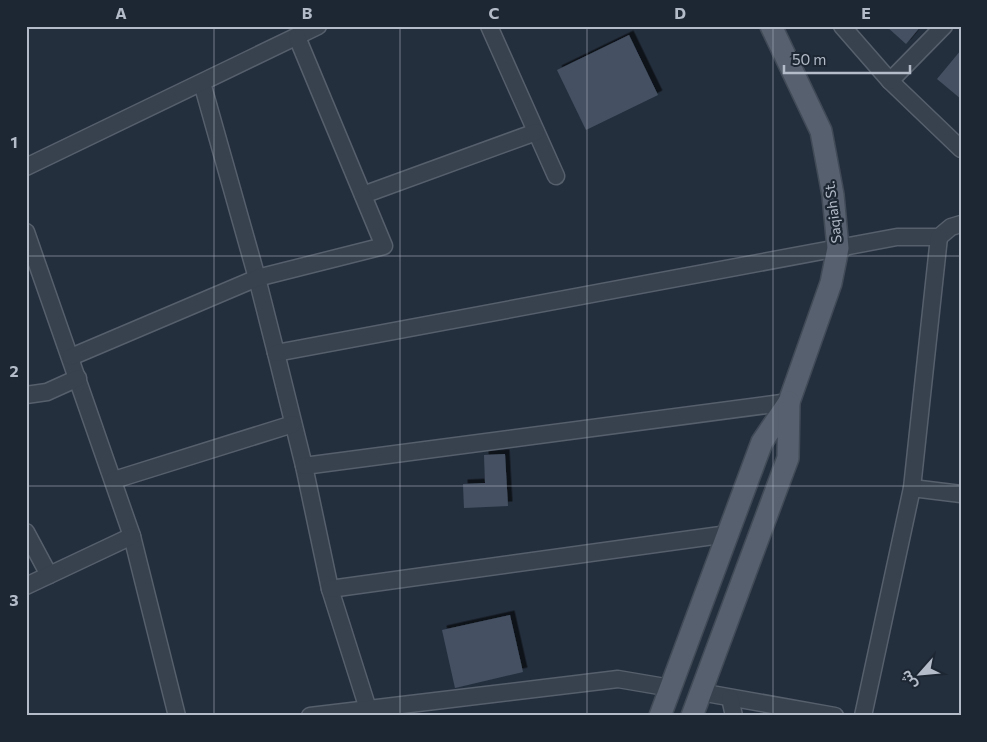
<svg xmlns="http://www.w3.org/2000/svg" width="987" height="742" font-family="Commissioner,'Noto Sans Arabic',sans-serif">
<defs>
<filter id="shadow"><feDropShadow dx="4.5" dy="-4.5" stdDeviation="0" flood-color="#0009"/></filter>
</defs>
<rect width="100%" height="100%" fill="#242f3e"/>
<g fill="#455162" filter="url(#shadow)">
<polygon points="886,26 921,26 906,44"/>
<polygon points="629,35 658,95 586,130 557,70"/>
<polygon points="961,50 961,99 937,79"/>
<polygon points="505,454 508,506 464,508 463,484 485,483 484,455"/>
<polygon points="510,615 523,672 455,688 442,630"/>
</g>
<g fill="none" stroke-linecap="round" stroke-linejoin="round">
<defs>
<g id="minor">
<polyline points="489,26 556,176"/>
<polyline points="842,26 890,81 961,149"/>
<polyline points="890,81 944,26"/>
<polyline points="202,83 257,278 276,353 304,466 330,589 368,709"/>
<polyline points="26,167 318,26"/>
<polyline points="363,195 536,132"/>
<polyline points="26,232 132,536 177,716"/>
<polyline points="276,353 897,237 939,237 951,227 961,224"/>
<polyline points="71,357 257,278 384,246 297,37"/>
<polyline points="26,395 47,392 78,378"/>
<polyline points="304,466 789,402"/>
<polyline points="114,480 293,424"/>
<polyline points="912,488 961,494"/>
<polyline points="26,532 49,575"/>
<polyline points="26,586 132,536"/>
<polyline points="330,589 728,534"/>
<polyline points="700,692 835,716"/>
<polyline points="730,698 734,716"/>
<polyline points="310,716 618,679 671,688"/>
<polyline points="863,716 912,488 939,237"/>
</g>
<g id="major">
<polyline points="660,716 762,442 789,402 831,283 838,248 833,195 821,131 771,26"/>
<polyline points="692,716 788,458 789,402"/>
</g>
</defs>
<use href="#minor" stroke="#565f6c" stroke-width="19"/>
<use href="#major" stroke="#414a57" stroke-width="24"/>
<use href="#minor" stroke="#38414e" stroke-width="16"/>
<use href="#major" stroke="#56606e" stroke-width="21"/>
</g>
<path fill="none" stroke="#b4bcc9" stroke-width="1" stroke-opacity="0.55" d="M214,26V716M400,26V716M587,26V716M773,26V716M26,256H961M26,486H961"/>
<g text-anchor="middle" stroke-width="4.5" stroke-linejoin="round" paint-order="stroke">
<g font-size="14" fill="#b4bcc9" stroke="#1d2633">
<text transform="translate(833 212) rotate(-97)" y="5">Saqiah St.</text>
</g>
</g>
<rect width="987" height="742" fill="none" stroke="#1d2633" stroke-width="55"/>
<g transform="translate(920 674) rotate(243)" stroke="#1d2633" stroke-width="4" paint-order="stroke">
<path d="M0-4L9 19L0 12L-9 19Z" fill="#b4bcc9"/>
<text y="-8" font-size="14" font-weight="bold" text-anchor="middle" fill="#b4bcc9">ش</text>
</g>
<path d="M784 65v8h126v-8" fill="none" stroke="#b4bcc9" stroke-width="2.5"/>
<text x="792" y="65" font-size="15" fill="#b4bcc9" stroke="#1d2633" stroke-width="4" paint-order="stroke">50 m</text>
<rect x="28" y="28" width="932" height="686" fill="none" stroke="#b4bcc9" stroke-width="2"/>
<g font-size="16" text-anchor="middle" font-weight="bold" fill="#b4bcc9">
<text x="121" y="19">A</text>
<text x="307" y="19">B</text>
<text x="494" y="19">C</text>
<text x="680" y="19">D</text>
<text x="866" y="19">E</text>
<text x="14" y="148">1</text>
<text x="14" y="377">2</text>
<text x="14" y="606">3</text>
</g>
</svg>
